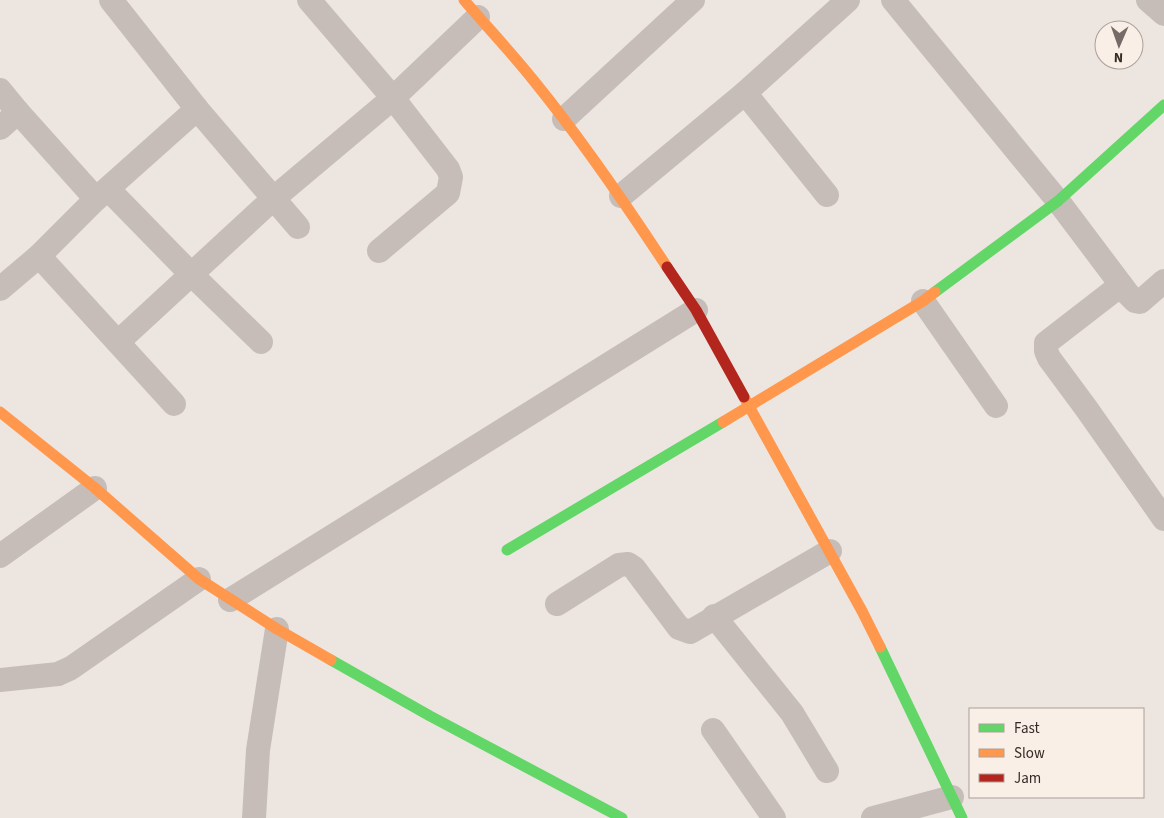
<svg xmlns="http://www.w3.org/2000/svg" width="1164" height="818" font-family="'Source Sans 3',sans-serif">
<rect width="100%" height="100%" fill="#ede5e0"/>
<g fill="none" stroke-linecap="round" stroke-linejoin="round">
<g stroke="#c6bdb9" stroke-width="24">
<polyline points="111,0 197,109 298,227"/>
<polyline points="309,0 393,98 448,169 451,177 448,193 379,251"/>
<polyline points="893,0 1058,201 1128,294 1135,301 1140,302 1164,281"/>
<polyline points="1148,0 1164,14"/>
<polyline points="0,90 18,112 96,199"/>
<polyline points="745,93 827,195"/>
<polyline points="564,119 693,0"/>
<polyline points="0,128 18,112"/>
<polyline points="108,189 191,274 261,342"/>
<polyline points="621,196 745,93 848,0"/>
<polyline points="39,256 174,404"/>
<polyline points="1121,285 1046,343 1046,351 1049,358 1086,408 1164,519"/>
<polyline points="0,289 39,256 96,199 197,109"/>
<polyline points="923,301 996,406"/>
<polyline points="118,342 274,198 393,98 478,17"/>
<polyline points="0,556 95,488"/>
<polyline points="230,600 696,310"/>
<polyline points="557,604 619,565 628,564 634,568 679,628 690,632 830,551"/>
<polyline points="714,616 792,713 827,771"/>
<polyline points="0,680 58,674 71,668 199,579"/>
<polyline points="713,730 774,818"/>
<polyline points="254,818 258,750 277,629"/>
<polyline points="873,818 952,797"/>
</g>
<g stroke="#63d668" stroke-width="11">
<polyline points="935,292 1058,201 1164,105"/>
<polyline points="507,550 723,422"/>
<polyline points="880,647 962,818"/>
<polyline points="331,660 430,716 622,818"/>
</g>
<g stroke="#ff974d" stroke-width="11">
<path d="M464,0C487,27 512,53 534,81C582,140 625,203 667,267"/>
<polyline points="744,397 862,611 880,647"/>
<polyline points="0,412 95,488 199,579 277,629 331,660"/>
<polyline points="723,422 923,301 935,292"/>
</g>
<polyline stroke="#b3261e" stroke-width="11" points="667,267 696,310 744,397"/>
</g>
<rect x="969" y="708" width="175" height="90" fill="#faefe7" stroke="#aca09a"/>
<rect x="979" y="724" width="25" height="8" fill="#63d668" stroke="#aca09a"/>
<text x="1014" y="733" font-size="15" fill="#372a27">Fast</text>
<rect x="979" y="749" width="25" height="8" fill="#ff974d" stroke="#aca09a"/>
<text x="1014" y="758" font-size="15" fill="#372a27">Slow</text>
<rect x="979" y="774" width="25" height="8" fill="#b3261e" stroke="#aca09a"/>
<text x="1014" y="783" font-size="15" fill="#372a27">Jam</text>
<g transform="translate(1119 45) rotate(182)"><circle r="24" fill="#faefe7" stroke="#aca09a"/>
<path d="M0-4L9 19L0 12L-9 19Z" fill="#776b68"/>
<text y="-8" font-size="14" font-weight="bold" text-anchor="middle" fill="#372a27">N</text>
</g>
</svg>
